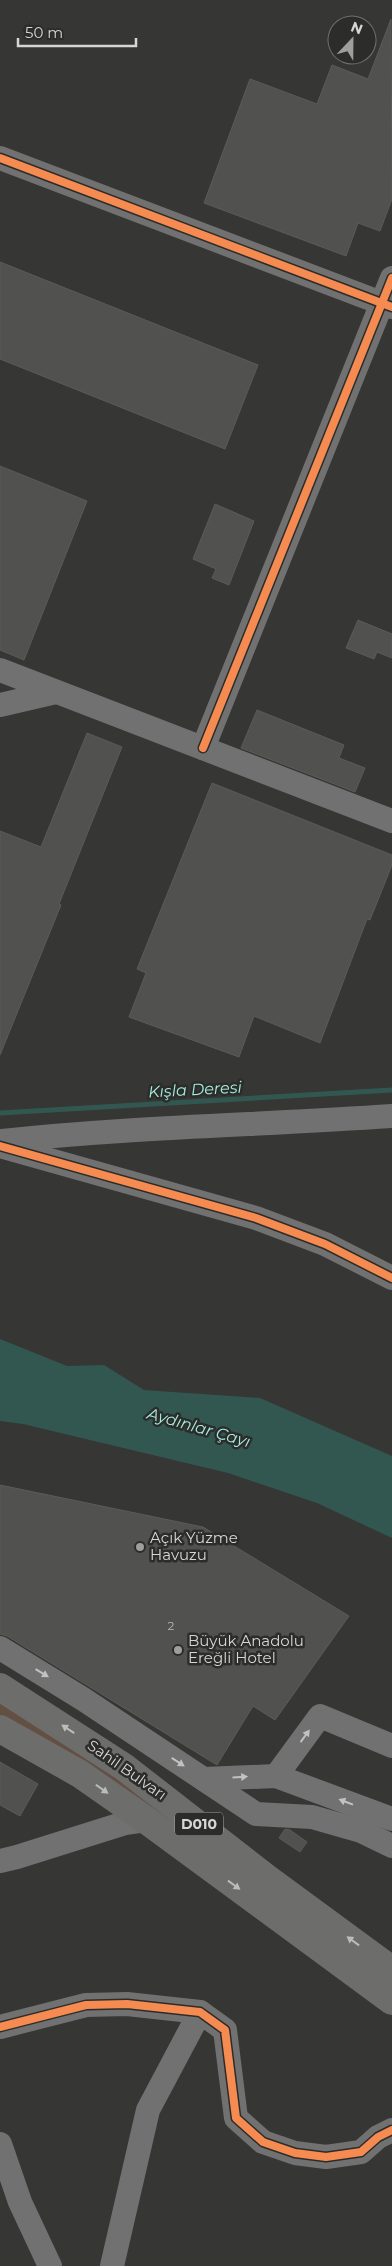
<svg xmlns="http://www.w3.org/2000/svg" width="392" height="2266" font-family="Montserrat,sans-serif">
<rect width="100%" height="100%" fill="#363635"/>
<polygon fill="#635043" points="0,1701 89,1757 186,1827 232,1868 0,1720"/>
<polygon fill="#325750" points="0,1339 67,1366 104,1365 144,1390 260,1398 392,1456 392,1538 317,1503 228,1473 23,1424 0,1421"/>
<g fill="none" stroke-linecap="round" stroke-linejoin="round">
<polyline stroke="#325750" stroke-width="5" points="0,1113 392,1090"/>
</g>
<g fill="#515150" stroke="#5b5b5a">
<polygon points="391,19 392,199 380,231 358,223 346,256 204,203 250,79 317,104 332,65 368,79"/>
<polygon points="0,262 258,365 225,449 0,359"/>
<polygon points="0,466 87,501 24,660 0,650"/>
<polygon points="215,504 254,521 229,585 212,578 216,569 193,559"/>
<polygon points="358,620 392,634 392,658 377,652 374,659 346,648"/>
<polygon points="257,710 344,745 339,758 365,768 355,792 241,748"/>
<polygon points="87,733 122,747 59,904 61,905 0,1055 0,831 41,847"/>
<polygon points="212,783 392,855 392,865 370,920 367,919 320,1043 254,1016 239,1057 129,1017 146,973 137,969"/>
<polygon points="0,1485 203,1527 349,1616 275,1720 253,1706 217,1765 7,1636 0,1634"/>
<polygon points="0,1762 38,1784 20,1816 0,1805"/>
<polygon points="285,1829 290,1830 307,1842 300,1852 279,1838"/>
</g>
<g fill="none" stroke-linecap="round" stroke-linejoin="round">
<g stroke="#707170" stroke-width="24">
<polyline points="0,158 392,307"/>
<polyline points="0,670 392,821"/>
<polyline points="0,705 56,692"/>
<polyline points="203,748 392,278"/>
<path d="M2,1141C131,1127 262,1125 392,1116"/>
<polyline points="0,1146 256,1218 325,1244 392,1278"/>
<polyline points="0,1648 83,1699 256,1814 312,1817 361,1831 392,1846"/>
<polyline points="276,1776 320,1716 392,1746"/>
<polyline points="204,1779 276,1776 392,1819"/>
<polyline points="0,1861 17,1857 125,1823 146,1820"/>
<polyline points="0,2027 86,2005 127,2004 200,2012 225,2030 236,2118 263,2142 295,2153 326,2157 361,2152 378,2137 392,2130"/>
<polyline points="0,2144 20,2202 50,2266"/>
<polyline points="112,2266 148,2110 200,2012"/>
</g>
<g stroke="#6d6d6c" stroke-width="28">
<polyline points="0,1687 124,1767 268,1879 392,1970"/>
<polyline points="0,1729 80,1774 146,1820 392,2001"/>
</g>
<defs>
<g id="cycleway">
<polyline points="0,158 392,307"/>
<polyline points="203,748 392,278"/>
<polyline points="0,1146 256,1218 325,1244 392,1278"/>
<polyline points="0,2027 86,2005 127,2004 200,2012 225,2030 236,2118 263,2142 295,2153 326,2157 361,2152 378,2137 392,2130"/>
</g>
</defs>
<use href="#cycleway" stroke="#2c2d2a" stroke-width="11"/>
<use href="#cycleway" stroke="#f68b52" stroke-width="8"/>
</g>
<defs><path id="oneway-solid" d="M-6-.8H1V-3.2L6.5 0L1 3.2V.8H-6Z" transform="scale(1.25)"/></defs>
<g fill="#c2c2c0">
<use href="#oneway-solid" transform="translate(42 1673) rotate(31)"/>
<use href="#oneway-solid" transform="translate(305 1736) rotate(-54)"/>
<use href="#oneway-solid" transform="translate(178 1762) rotate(33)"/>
<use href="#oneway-solid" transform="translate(240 1777) rotate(-3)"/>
<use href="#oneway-solid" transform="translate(346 1802) rotate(-159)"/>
</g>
<g fill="#bcbcba">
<use href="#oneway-solid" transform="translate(68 1729) rotate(-147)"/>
<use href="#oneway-solid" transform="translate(102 1789) rotate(35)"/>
<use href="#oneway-solid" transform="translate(234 1885) rotate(36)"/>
<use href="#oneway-solid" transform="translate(353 1941) rotate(-144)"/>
</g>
<g fill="#9e9e9c" stroke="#2c2d2a" stroke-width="2">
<circle cx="140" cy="1547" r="5"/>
<circle cx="178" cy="1650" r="5"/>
</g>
<g text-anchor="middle" stroke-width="5" stroke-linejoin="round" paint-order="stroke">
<g font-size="12" fill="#b5b5b3">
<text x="171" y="1630">2</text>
</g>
<rect fill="#2c2d2a" stroke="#a3a3a1" stroke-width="1" x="175" y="1812.5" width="48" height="23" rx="4"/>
<g font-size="14" font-weight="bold" fill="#d6d6d4">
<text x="199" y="1829">D010</text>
</g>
<g font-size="15" fill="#d6d6d4" stroke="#2c2d2a" text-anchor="start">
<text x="150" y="1543">Açık Yüzme<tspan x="150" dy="17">Havuzu</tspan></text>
<text x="188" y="1646">Büyük Anadolu<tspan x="188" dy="17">Ereğli Hotel</tspan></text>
</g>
<g font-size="15" fill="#d6d6d4" stroke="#2c2d2a">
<text transform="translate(127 1770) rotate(35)" y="5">Sahil Bulvarı</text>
</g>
<g font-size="16" font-style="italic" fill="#a3eee0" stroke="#2c2d2a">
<text transform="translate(195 1089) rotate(-3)" y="6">Kışla Deresi</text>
<text transform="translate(199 1427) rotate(16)" y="6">Aydınlar Çayı</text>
</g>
</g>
<g transform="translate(352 40) rotate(22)"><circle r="24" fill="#2c2d2a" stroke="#70716e"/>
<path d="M0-4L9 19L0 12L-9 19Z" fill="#9e9e9c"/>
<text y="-8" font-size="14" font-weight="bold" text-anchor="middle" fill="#d6d6d4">N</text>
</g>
<path d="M18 38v8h118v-8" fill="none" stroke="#d6d6d4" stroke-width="2.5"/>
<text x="25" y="38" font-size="15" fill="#d6d6d4" stroke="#2c2d2a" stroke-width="4" paint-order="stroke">50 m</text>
</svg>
